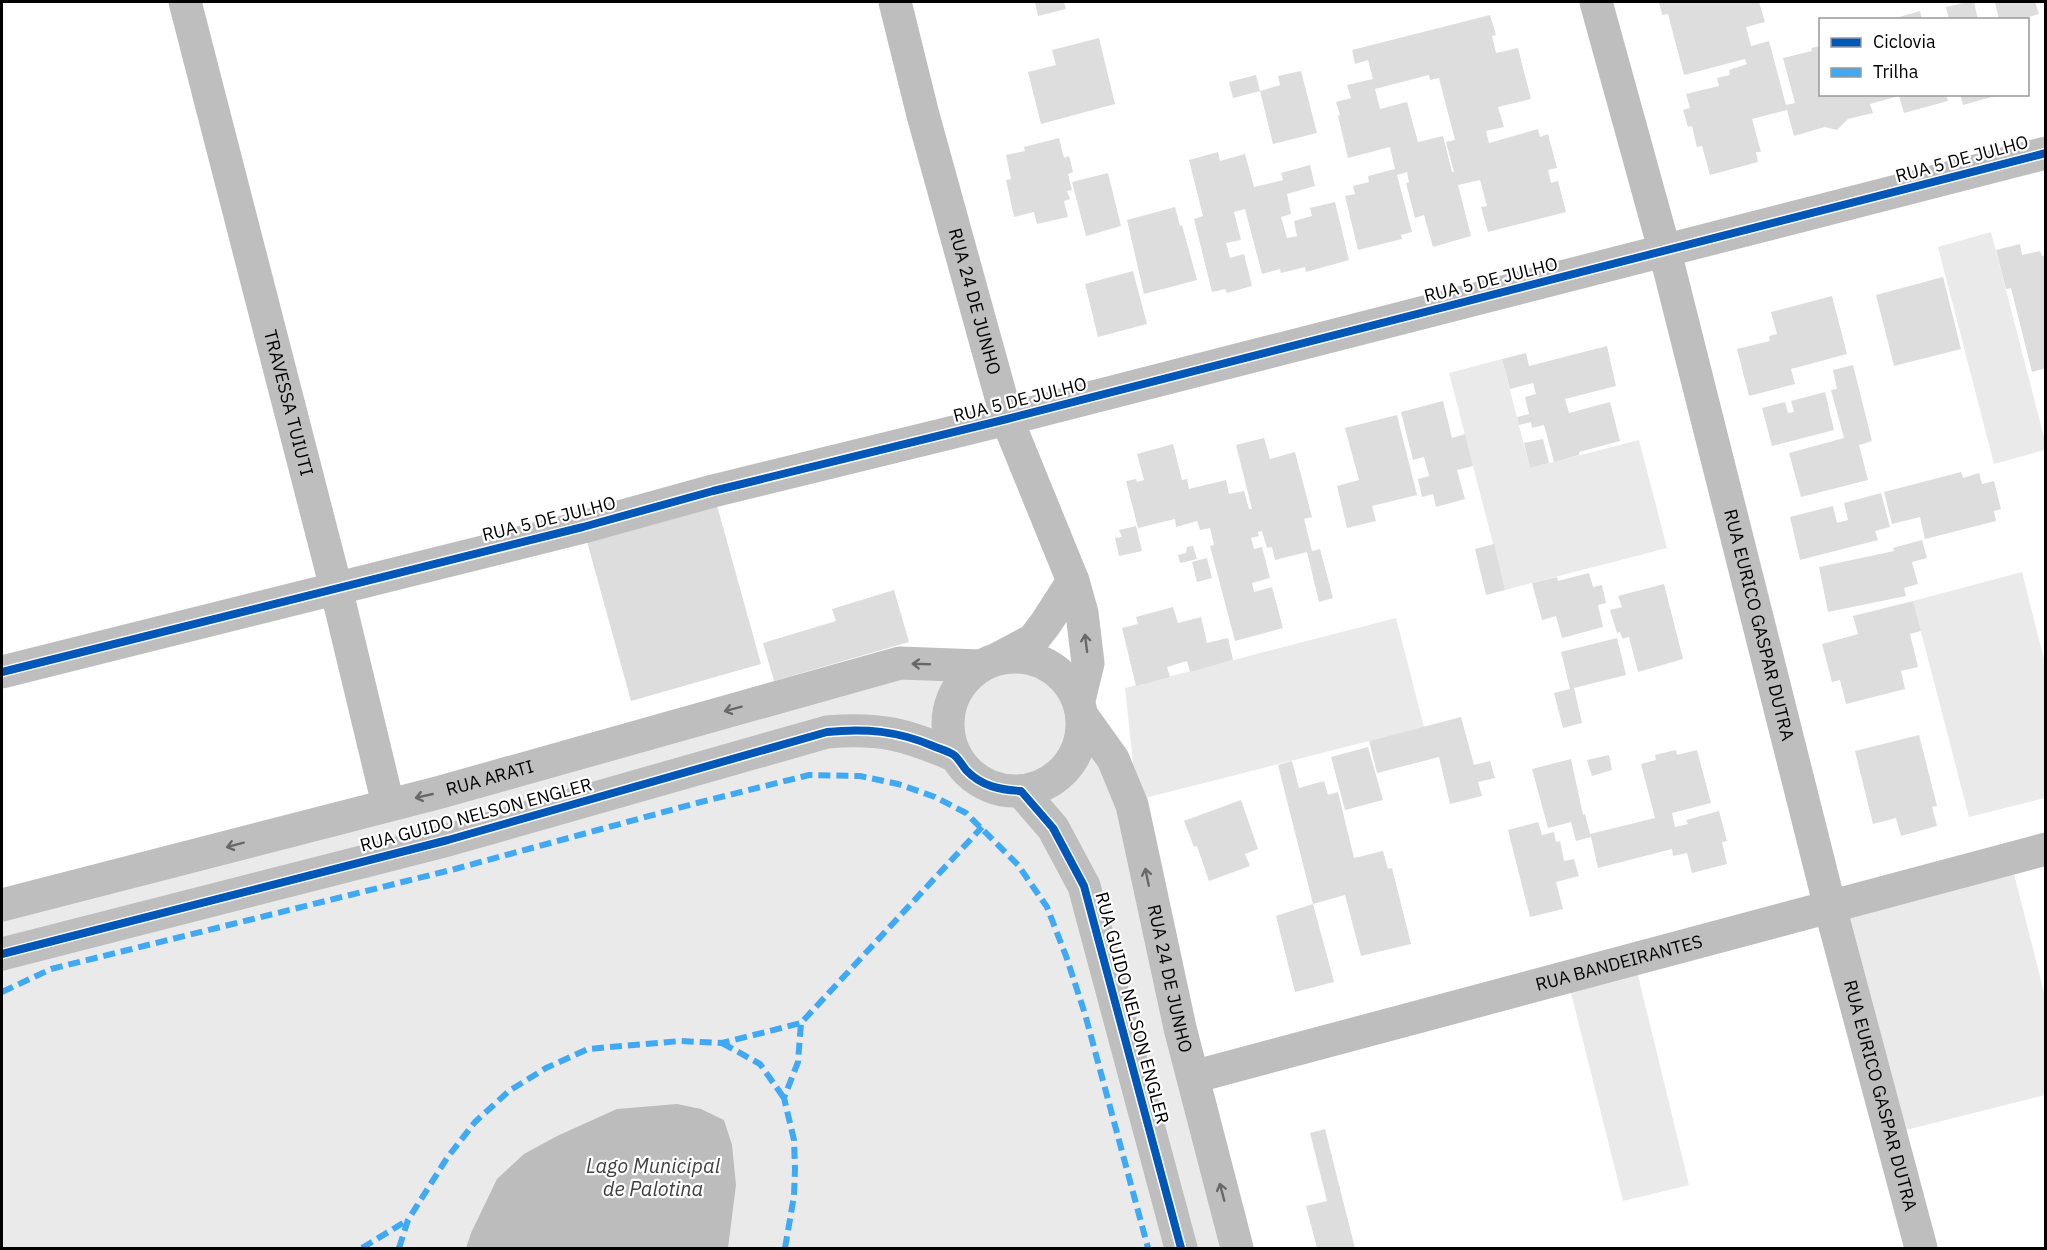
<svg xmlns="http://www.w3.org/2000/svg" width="2047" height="1250" font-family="'IBM Plex Sans',sans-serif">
<rect width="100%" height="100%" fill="#fff"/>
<g fill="#eaeaea">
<polygon points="1991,232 2045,441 2045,450 1994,464 1938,247"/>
<polygon points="1502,359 1530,468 1639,440 1667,548 1505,590 1449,373"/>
<polygon points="2022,572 2045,663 2045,798 1969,817 1913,601"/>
<polygon points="1396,618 1424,727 1137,800 1125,688"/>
<path d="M1016,659C1039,663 1049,669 1067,685L1115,804L1237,1248H2V905L901,667Z"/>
<polygon points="2010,858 2045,996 2045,1095 1890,1134 1830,907"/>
<polygon points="1634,959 1689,1185 1623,1201 1567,977"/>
</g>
<polygon fill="#bcbcbc" points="677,1104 701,1109 724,1120 732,1145 736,1185 728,1248 466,1248 471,1233 497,1179 524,1154 557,1136 617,1109"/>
<g fill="#ddd" fill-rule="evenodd">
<polygon points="1035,2 1064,2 1066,9 1038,16"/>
<polygon points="1659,2 1759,2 1765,22 1746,27 1751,46 1769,41 1786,105 1795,103 1783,58 1812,51 1811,48 1820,46 1820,94 1946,94 1948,101 1904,113 1899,96 1870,104 1873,113 1848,119 1837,130 1825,127 1794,136 1787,110 1752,119 1761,152 1756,152 1758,162 1710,175 1702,146 1697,147 1692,126 1688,127 1683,110 1690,108 1686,94 1719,86 1717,78 1730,75 1729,70 1747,64 1745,59 1684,75 1668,14 1662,15"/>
<polygon points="1968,2 1974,2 1978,20 1949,20 1946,7"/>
<polygon points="1995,2 2035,2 2039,14 2019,20 1999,20"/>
<polygon points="1920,11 1922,20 1892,20 1892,19"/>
<path d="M1490,15L1496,35L1492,36L1496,53L1518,48L1531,99L1498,107L1504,127L1486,131L1489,143L1538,129L1540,137L1548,134L1557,168L1548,170L1551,183L1558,181L1566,212L1488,232L1481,207L1487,206L1480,180L1458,185L1471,236L1433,247L1424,215L1415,218L1406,183L1409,182L1407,172L1397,175L1412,232L1401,235L1402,239L1358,250L1345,196L1355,194L1353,186L1369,182L1368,176L1395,169L1390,147L1348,158L1338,116L1340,115L1336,102L1351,98L1347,85L1373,79L1368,60L1355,64L1352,50ZM1429,75L1430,80L1439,78L1455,140L1446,142L1454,172H1452L1443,136L1418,142L1407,102L1380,109L1375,89Z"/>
<polygon points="1099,38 1115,104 1041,124 1028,72 1056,65 1052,50"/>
<polygon points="1301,71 1317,133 1273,144 1260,91 1280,85 1278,76"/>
<polygon points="1256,75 1260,91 1233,98 1229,82"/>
<polygon points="1960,94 1999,94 1999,95 1963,105"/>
<polygon points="1059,138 1064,158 1069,156 1073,172 1068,174 1072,190 1067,191 1070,199 1064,201 1068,217 1037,224 1034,212 1014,217 1006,180 1011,179 1006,155 1025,151 1024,147"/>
<polygon points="1218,152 1220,161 1245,154 1254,187 1283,180 1281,173 1310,165 1315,186 1287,194 1291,214 1281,217 1287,238 1297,236 1294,221 1312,216 1310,208 1335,202 1349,260 1306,272 1305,267 1281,273 1280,269 1262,274 1245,209 1234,212 1241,240 1226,243 1230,258 1244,254 1252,286 1227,293 1225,289 1212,292 1194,219 1203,216 1189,160"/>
<polygon points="1108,173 1121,226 1086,236 1072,182"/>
<polygon points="1175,207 1180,226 1182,225 1197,280 1144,294 1127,220"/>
<polygon points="2020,244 2022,255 2040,251 2042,256 2046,255 2046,368 2032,372 2011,288 2006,289 1996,250"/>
<polygon points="1133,271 1147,324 1098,337 1085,284"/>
<polygon points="1943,277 1961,349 1894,366 1876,295"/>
<polygon points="1832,296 1847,354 1791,369 1795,384 1749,396 1737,349 1770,341 1769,336 1777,334 1771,312"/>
<polygon points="1607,346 1616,386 1565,399 1569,413 1610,402 1620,441 1579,452 1579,455 1554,462 1544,425 1532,428 1531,422 1519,425 1517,417 1529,414 1525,397 1536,394 1533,383 1510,389 1502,359 1526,353 1529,366"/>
<polygon points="1853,365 1872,441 1859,445 1868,480 1801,497 1789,453 1844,438 1831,390 1837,389 1833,370"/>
<polygon points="1825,392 1834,430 1772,446 1762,408 1785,402 1788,413 1794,412 1791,401"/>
<polygon points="1443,401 1452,438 1465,434 1473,466 1457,470 1465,499 1436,507 1433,494 1422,497 1418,479 1429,476 1424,457 1413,460 1401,412"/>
<polygon points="1397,415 1417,495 1372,506 1376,521 1347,528 1337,486 1359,480 1345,428"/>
<polygon points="1264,438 1270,459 1295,452 1312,517 1304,519 1312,551 1320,549 1333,598 1319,602 1307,552 1275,560 1272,547 1267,548 1262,531 1258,532 1259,536 1251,538 1254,549 1262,547 1270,578 1252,583 1254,592 1272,587 1283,628 1235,641 1210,546 1214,545 1210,528 1200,530 1197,521 1176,527 1175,519 1138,528 1126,481 1136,479 1137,482 1144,480 1137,454 1173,444 1182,480 1187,479 1189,489 1226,480 1229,494 1244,491 1249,509 1252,509 1236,445"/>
<polygon points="1543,439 1549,463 1530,468 1524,443"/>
<polygon points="1961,472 1963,478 1979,473 1982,484 1994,481 2001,509 1994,511 1996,521 1925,539 1920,517 1892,524 1884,492"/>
<polygon points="713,491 761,664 631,701 583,527"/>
<polygon points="1881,493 1890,527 1875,531 1878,540 1800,560 1790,517 1833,506 1837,523 1848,520 1844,503"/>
<polygon points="1136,526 1142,551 1119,556 1115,538 1122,537 1119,530"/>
<polygon points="1922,540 1927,558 1912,562 1918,584 1904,588 1906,596 1828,612 1819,567 1894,551 1893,548"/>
<polygon points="1494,544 1505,590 1486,595 1475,549"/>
<polygon points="1193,546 1197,559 1180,563 1178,555 1186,553 1187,547"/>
<polygon points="1207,558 1212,578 1197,582 1192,562"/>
<polygon points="1589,573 1593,587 1602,585 1606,603 1598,605 1603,627 1562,638 1556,616 1542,620 1532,583 1557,577 1558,581"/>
<polygon points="1664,584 1683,659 1638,672 1629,637 1623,639 1620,632 1617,633 1610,610 1622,607 1618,596"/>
<polygon points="894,590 909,642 774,681 763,643 836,621 832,609"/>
<polygon points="1913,601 1921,631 1910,634 1918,667 1901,671 1905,689 1846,704 1840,680 1832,682 1822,644 1858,634 1853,616"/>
<polygon points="1173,607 1178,623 1201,617 1207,643 1228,638 1233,660 1190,672 1187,661 1167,667 1170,677 1136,686 1122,628 1138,624 1136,617"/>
<polygon points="1617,638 1626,675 1574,688 1582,723 1563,728 1554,693 1570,689 1561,652"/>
<polygon points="1461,717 1474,765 1490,761 1495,778 1478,782 1482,796 1450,804 1439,757 1377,773 1369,741"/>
<polygon points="1919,735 1937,806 1932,807 1937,826 1901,836 1896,818 1873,824 1855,751"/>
<polygon points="1368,747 1383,800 1345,810 1331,757"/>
<polygon points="1676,750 1677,755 1697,750 1711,803 1672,813 1675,827 1688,824 1686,820 1719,811 1727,841 1722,842 1727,864 1692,873 1687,853 1673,856 1672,849 1598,868 1591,837 1576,841 1571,822 1548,828 1532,769 1571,759 1583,815 1585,814 1590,834 1655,818 1641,764 1656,760 1655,755"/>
<polygon points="1609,755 1612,770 1592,776 1587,760"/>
<polygon points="1292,761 1299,788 1324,781 1328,795 1338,792 1354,858 1383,851 1388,869 1392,868 1411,944 1361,956 1345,895 1313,904 1278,765"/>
<polygon points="1241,800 1258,849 1245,854 1250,866 1209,881 1197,846 1194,847 1184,821"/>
<polygon points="1538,822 1542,835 1554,832 1556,842 1560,841 1564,861 1574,859 1579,876 1556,882 1563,909 1530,917 1508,830"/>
<polygon points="1313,904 1334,982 1295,992 1276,916"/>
<polygon points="1325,1129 1342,1197 1355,1248 1317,1248 1306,1206 1327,1201 1310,1133"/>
</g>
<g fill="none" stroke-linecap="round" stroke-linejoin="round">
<g stroke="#bebebe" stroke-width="33">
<path id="s1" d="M185,2L336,588L388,804"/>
<path id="s2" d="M895,2L923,115L1007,419L1073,581L1082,613L1088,663L1079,700"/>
<path id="s3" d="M1596,2L1665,252L1830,907L1921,1248"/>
<circle cx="1015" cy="724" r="67"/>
<polyline points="999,658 1033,640 1046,623 1073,581"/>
<polyline points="2,672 583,527 713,491 1007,419 2046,153"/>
<path id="s4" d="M1083,717L1113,759L1132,805L1180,1028L1237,1248"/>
<polyline points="1021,791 1053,828 1084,886 1181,1248"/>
<path id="s5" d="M2,905L437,793L900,663L980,666"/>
<path d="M2,954L448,840L827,732C881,727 907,735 956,756"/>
<path id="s6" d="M1193,1077L2046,849"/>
</g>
<g stroke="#3fa9f5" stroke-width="6" stroke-dasharray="12 6" stroke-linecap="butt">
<polyline points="2,992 51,969 455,869 693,804 809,775 860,776 898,784 935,797 966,813 1018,865 1047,907 1066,956 1085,1014 1148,1248"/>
<polyline points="722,1043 760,1064 784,1098"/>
<polyline points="362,1248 408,1220"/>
<polyline points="399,1248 408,1220 447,1158 475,1122 509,1091 546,1068 588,1049 680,1041 722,1043 801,1023 982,827"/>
<polyline points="785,1248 794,1196 795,1169 794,1140 784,1098 798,1062 801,1023"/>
</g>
<defs>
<g id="cycleway">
<polyline points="2,672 583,527 713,491 1007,419 2046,153"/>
<path d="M2,954L448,840L827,732C865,728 898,731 933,746C940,749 948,751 954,755C959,759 962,765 966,770C981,786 1000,790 1021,791L1053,828L1084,886L1181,1248"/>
</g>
</defs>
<use href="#cycleway" stroke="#fff" stroke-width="11"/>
<use href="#cycleway" stroke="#0057b8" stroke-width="8"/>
</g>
<defs><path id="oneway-shaft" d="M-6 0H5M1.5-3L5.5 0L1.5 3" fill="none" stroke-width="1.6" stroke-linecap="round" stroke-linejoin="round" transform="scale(1.5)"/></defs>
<g stroke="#686868">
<use href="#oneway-shaft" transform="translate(1086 643) rotate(-97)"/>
<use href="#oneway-shaft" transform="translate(921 664) rotate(-178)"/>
<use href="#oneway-shaft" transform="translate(733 709) rotate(165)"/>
<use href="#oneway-shaft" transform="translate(424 796) rotate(167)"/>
<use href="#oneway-shaft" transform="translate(235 845) rotate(165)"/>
<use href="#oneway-shaft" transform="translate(1147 877) rotate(-102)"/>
<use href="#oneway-shaft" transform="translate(1222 1192) rotate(-105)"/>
</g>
<g text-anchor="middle" stroke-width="4.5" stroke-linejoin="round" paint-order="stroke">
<g font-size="18" fill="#000" stroke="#fff">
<text transform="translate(1962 159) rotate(-15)" y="6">RUA 5 DE JULHO</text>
<text transform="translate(1491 280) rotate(-14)" y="6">RUA 5 DE JULHO</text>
<text dy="6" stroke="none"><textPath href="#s2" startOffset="310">RUA 24 DE JUNHO</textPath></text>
<text transform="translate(1020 400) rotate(-14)" y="6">RUA 5 DE JULHO</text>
<text dy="6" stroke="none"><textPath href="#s1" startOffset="414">TRAVESSA TUIUTI</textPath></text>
<text transform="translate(549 519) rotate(-14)" y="6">RUA 5 DE JULHO</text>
<text dy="6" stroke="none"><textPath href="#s3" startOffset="644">RUA EURICO GASPAR DUTRA</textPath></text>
<text dy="6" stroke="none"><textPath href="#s5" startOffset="504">RUA ARATI</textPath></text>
<text transform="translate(476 815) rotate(-15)" y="6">RUA GUIDO NELSON ENGLER</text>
<text dy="6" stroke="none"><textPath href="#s6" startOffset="441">RUA BANDEIRANTES</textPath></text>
<text dy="6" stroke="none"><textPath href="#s4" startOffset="279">RUA 24 DE JUNHO</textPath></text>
<text transform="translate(1132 1008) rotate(75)" y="6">RUA GUIDO NELSON ENGLER</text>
<text dy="6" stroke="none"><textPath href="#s3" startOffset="1130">RUA EURICO GASPAR DUTRA</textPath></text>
</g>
<g font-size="20" font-style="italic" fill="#414141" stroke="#fff">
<text x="653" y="1173">Lago Municipal<tspan x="653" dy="23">de Palotina</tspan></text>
</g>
</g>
<rect width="2047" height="1250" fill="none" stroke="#000000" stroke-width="6"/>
<rect x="1819" y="18" width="210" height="78" fill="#ffffff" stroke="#999999" stroke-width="1.5"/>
<rect x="1831" y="38" width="30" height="9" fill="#0057b8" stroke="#999999" stroke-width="1.5"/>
<text x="1873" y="48" font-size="18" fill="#000000">Ciclovia</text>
<rect x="1831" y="68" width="30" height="9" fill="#3fa9f5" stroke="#999999" stroke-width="1.5"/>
<text x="1873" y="78" font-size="18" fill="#000000">Trilha</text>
</svg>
